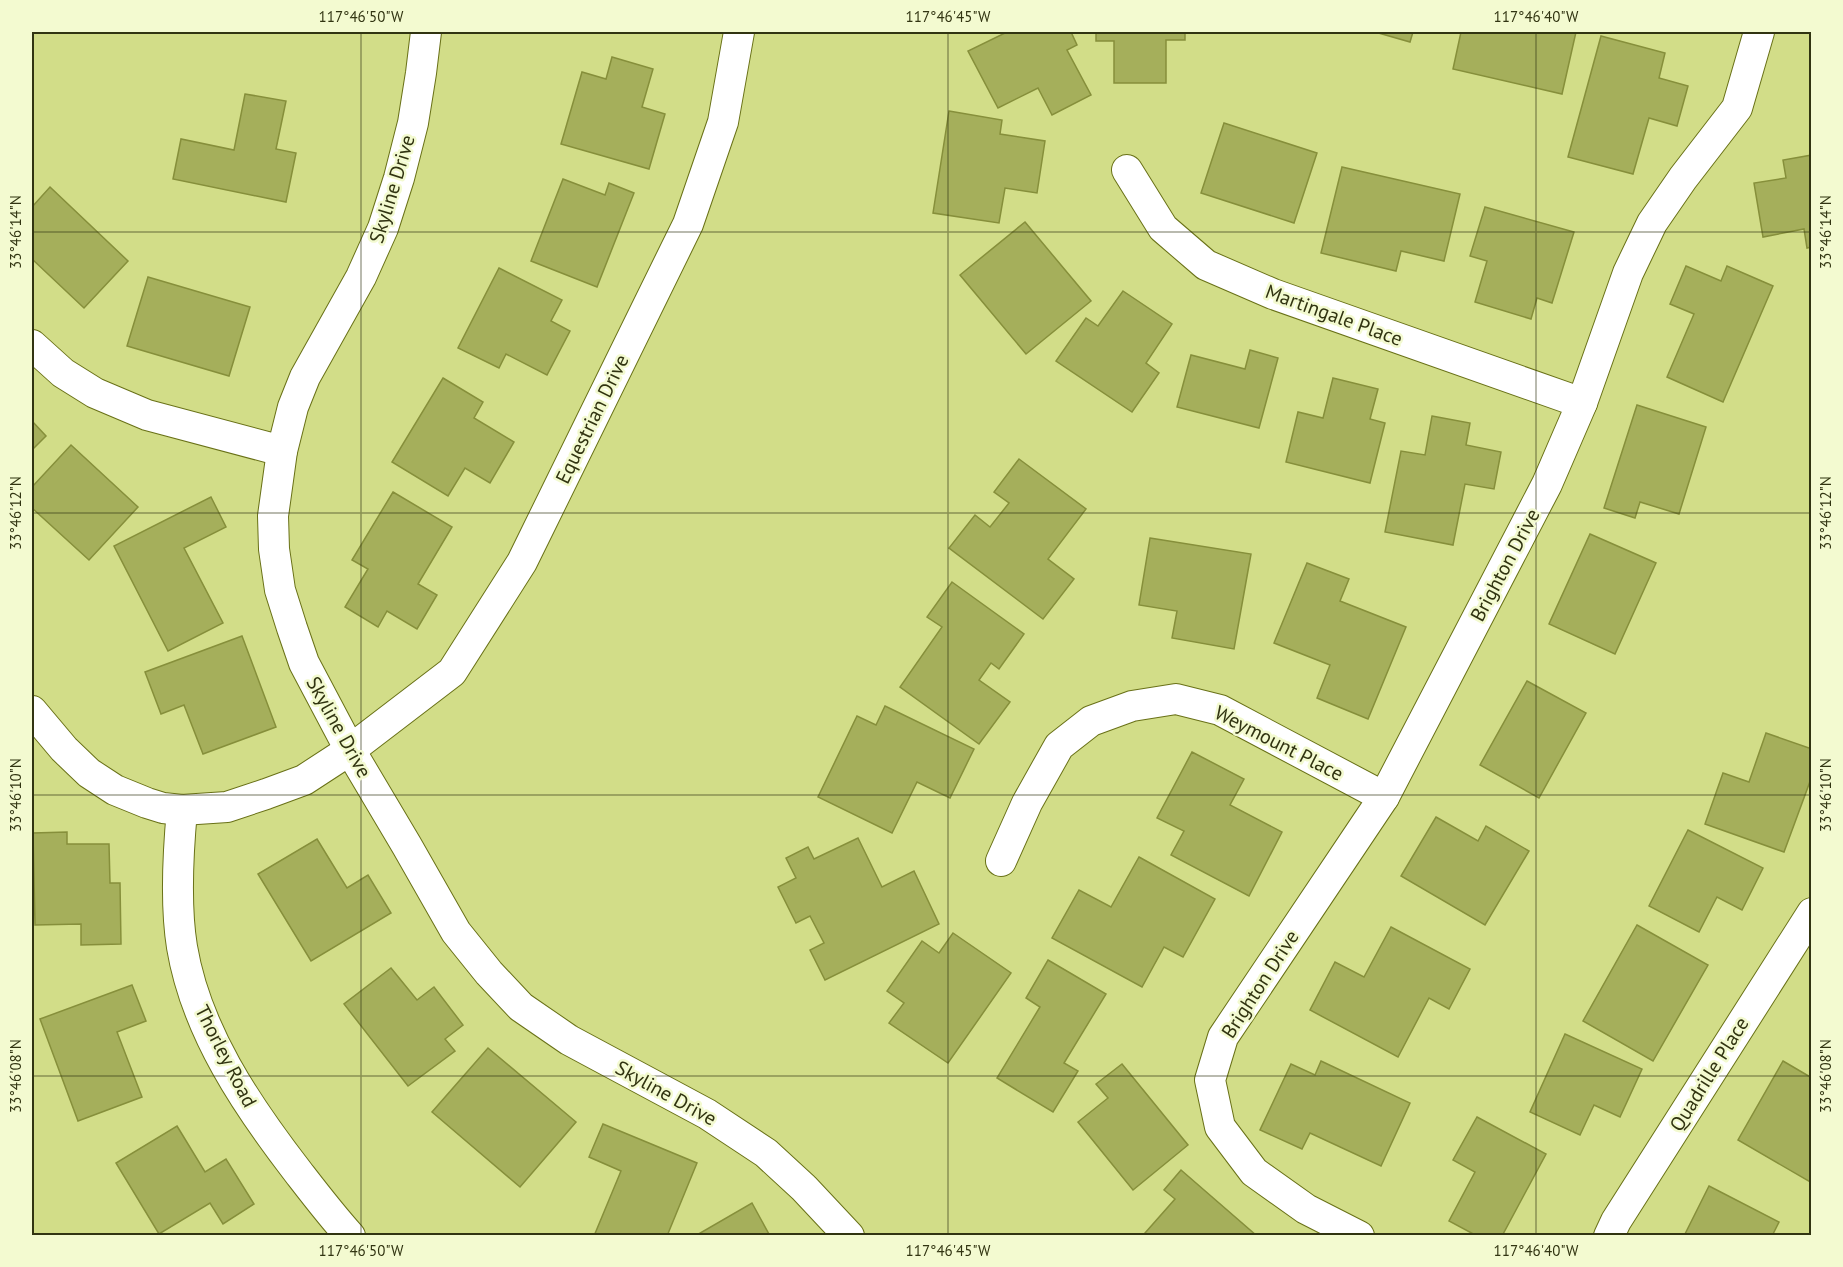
<svg xmlns="http://www.w3.org/2000/svg" width="1843" height="1267" font-family="'PT Sans',sans-serif">
<rect width="100%" height="100%" fill="#d2dd88"/>
<g fill="#a5af5b" stroke="#868f3b" stroke-width="1.5">
<polygon points="1007,32 1071,32 1077,45 1067,50 1091,95 1052,115 1038,88 998,108 968,51"/>
<polygon points="1096,32 1185,32 1185,40 1166,40 1166,83 1114,83 1114,41 1096,41"/>
<polygon points="1375,32 1413,32 1410,42"/>
<polygon points="1461,32 1576,32 1562,94 1453,69"/>
<polygon points="1601,36 1665,53 1659,78 1688,86 1677,126 1649,118 1633,174 1568,157"/>
<polygon points="612,57 653,69 642,107 665,114 649,169 561,144 582,72 606,79"/>
<polygon points="245,94 286,101 276,149 296,153 286,202 173,179 181,139 234,150"/>
<polygon points="949,111 1002,120 1000,134 1045,141 1037,193 1005,188 999,223 933,213"/>
<polygon points="1224,123 1317,153 1294,223 1201,193"/>
<polygon points="1812,155 1812,247 1807,248 1804,229 1763,237 1754,183 1786,178 1783,160"/>
<polygon points="1342,167 1460,194 1444,261 1401,251 1396,271 1321,253"/>
<polygon points="563,179 605,195 609,183 634,193 597,287 531,261"/>
<polygon points="50,187 128,261 84,308 32,259 32,207"/>
<polygon points="1485,207 1574,232 1552,303 1537,298 1531,319 1475,302 1487,261 1470,256"/>
<polygon points="1025,222 1091,301 1026,354 960,275"/>
<polygon points="1686,266 1721,281 1727,266 1773,286 1723,402 1667,377 1694,314 1670,304"/>
<polygon points="499,268 562,300 551,321 570,331 547,375 506,354 499,368 458,348"/>
<polygon points="148,277 250,307 229,376 127,346"/>
<polygon points="1123,291 1172,324 1146,363 1159,373 1132,412 1056,361 1086,318 1098,326"/>
<polygon points="1250,350 1278,358 1259,428 1177,407 1191,355 1245,369"/>
<polygon points="443,378 483,402 474,418 514,442 490,483 465,468 448,496 392,462"/>
<polygon points="1333,378 1378,389 1370,419 1385,423 1370,483 1286,462 1298,412 1323,418"/>
<polygon points="1637,405 1706,427 1679,514 1640,502 1635,518 1604,508"/>
<polygon points="1432,416 1470,423 1466,445 1501,452 1494,489 1465,484 1453,545 1385,532 1401,451 1425,455"/>
<polygon points="32,421 46,436 32,450"/>
<polygon points="71,445 138,507 89,560 32,508 32,487"/>
<polygon points="1019,459 1086,509 1048,559 1074,579 1043,619 949,548 975,515 990,527 1009,503 994,492"/>
<polygon points="393,492 452,527 418,584 437,595 417,629 387,611 378,627 345,607 368,569 352,560"/>
<polygon points="211,497 226,527 184,548 223,623 168,651 114,546"/>
<polygon points="1590,534 1656,563 1615,654 1549,624"/>
<polygon points="1150,538 1251,554 1234,649 1172,638 1177,611 1139,605"/>
<polygon points="1307,563 1349,579 1340,601 1406,627 1368,719 1317,698 1330,665 1274,643"/>
<polygon points="952,582 1024,634 999,669 991,663 979,680 1010,702 979,744 900,687 942,627 927,617"/>
<polygon points="242,636 276,727 203,754 184,705 161,714 145,672"/>
<polygon points="1527,681 1586,713 1539,798 1480,765"/>
<polygon points="885,706 974,749 950,798 917,782 892,833 818,797 857,716 876,725"/>
<polygon points="1766,733 1812,749 1812,776 1784,852 1705,824 1723,773 1749,782"/>
<polygon points="1192,752 1244,779 1230,805 1282,832 1249,896 1171,855 1184,831 1157,818"/>
<polygon points="1436,817 1478,841 1486,826 1529,851 1485,925 1401,876"/>
<polygon points="1688,830 1763,868 1742,910 1717,897 1699,932 1649,906"/>
<polygon points="67,832 67,844 109,844 110,883 120,883 121,944 81,945 81,924 35,925 33,833"/>
<polygon points="858,838 882,887 914,871 939,924 825,980 810,950 824,943 810,916 796,923 778,887 796,878 786,858 808,847 814,859"/>
<polygon points="317,839 347,888 368,875 391,913 311,961 258,874"/>
<polygon points="1139,857 1215,899 1183,957 1164,947 1142,987 1052,938 1079,890 1111,907"/>
<polygon points="1637,925 1708,965 1653,1061 1583,1021"/>
<polygon points="1391,927 1470,969 1449,1009 1429,998 1398,1057 1310,1010 1335,962 1364,977"/>
<polygon points="953,933 1011,973 948,1063 889,1023 904,1003 887,991 922,941 939,953"/>
<polygon points="1048,960 1106,994 1064,1063 1078,1071 1053,1112 997,1078 1040,1007 1026,998"/>
<polygon points="391,968 417,1000 434,987 463,1025 445,1039 455,1051 408,1086 344,1004"/>
<polygon points="132,985 146,1021 117,1032 142,1097 78,1121 40,1019"/>
<polygon points="1565,1034 1642,1069 1620,1117 1594,1105 1580,1135 1530,1112"/>
<polygon points="488,1048 576,1122 520,1187 432,1112"/>
<polygon points="1321,1061 1410,1103 1381,1166 1310,1133 1302,1149 1260,1130 1291,1064 1315,1075"/>
<polygon points="1783,1061 1812,1078 1812,1183 1738,1140"/>
<polygon points="1122,1064 1188,1145 1133,1190 1078,1122 1108,1098 1096,1084"/>
<polygon points="1477,1117 1546,1154 1502,1236 1477,1236 1449,1221 1475,1172 1453,1160"/>
<polygon points="603,1124 697,1163 667,1236 594,1236 621,1171 589,1157"/>
<polygon points="177,1126 205,1172 226,1159 254,1204 223,1224 210,1203 159,1234 116,1163"/>
<polygon points="1181,1170 1257,1236 1148,1236 1145,1233 1175,1199 1164,1190"/>
<polygon points="1709,1186 1779,1222 1772,1236 1684,1236"/>
<polygon points="752,1203 770,1236 695,1236"/>
</g>
<g fill="none" stroke-linecap="round" stroke-linejoin="round">
<defs>
<g id="minor">
<polyline points="426,32 421,73 413,123 399,178 383,228 361,277 305,377 293,407 282,451 273,516 274,549 280,590 292,628 304,663 350,750 407,846 456,932 489,973 521,1007 569,1040 707,1114 766,1153 804,1188 849,1236"/>
<polyline points="1127,170 1163,228 1206,265 1273,294 1582,403"/>
<polyline points="32,345 63,373 95,393 147,415 282,451"/>
<polyline points="32,711 64,749 89,773 115,790 147,803 163,808 182,810 227,807 266,794 304,780 350,750 452,672 522,562 688,224 723,122 739,32"/>
<path d="M182,810C178,853 175,904 182,947C196,1031 247,1106 298,1172C315,1194 331,1215 350,1236"/>
<polyline points="1001,861 1027,803 1059,746 1091,721 1132,706 1176,699 1220,710 1384,797"/>
<polyline points="1359,1236 1306,1209 1254,1172 1220,1127 1210,1080 1223,1037 1384,797 1547,484 1582,403 1628,273 1652,223 1683,178 1737,108 1759,32"/>
<polyline points="1609,1236 1616,1221 1812,913"/>
</g>
</defs>
<use href="#minor" stroke="#697117" stroke-width="32"/>
<use href="#minor" stroke="#fff" stroke-width="30"/>
</g>
<path fill="none" stroke="#313411" stroke-width="1.5" stroke-opacity="0.45" d="M361,32V1236M948,32V1236M1536,32V1236M32,232H1812M32,513H1812M32,795H1812M32,1076H1812"/>
<g text-anchor="middle" stroke-width="5" stroke-linejoin="round" paint-order="stroke">
<g font-size="20" fill="#313411" stroke="#f3fad0">
<text transform="translate(392 189) rotate(-73)" y="7">Skyline Drive</text>
<text transform="translate(1334 315) rotate(20)" y="7">Martingale Place</text>
<text transform="translate(592 419) rotate(-64)" y="7">Equestrian Drive</text>
<text transform="translate(1505 565) rotate(-62)" y="7">Brighton Drive</text>
<text transform="translate(339 727) rotate(61)" y="7">Skyline Drive</text>
<text transform="translate(1279 743) rotate(27)" y="7">Weymount Place</text>
<text transform="translate(1260 984) rotate(-57)" y="7">Brighton Drive</text>
<text transform="translate(226 1056) rotate(63)" y="7">Thorley Road</text>
<text transform="translate(1709 1074) rotate(-58)" y="7">Quadrille Place</text>
<text transform="translate(666 1093) rotate(29)" y="7">Skyline Drive</text>
</g>
</g>
<rect width="1843" height="1267" fill="none" stroke="#f3fad0" stroke-width="66"/>
<rect x="33" y="33" width="1777" height="1201" fill="none" stroke="#313411" stroke-width="2"/>
<g font-size="15" text-anchor="middle" fill="#313411">
<text x="361" y="22">117°46'50"W</text>
<text x="948" y="22">117°46'45"W</text>
<text x="1536" y="22">117°46'40"W</text>
<text transform="translate(16 232) rotate(-90)" y="5">33°46'14"N</text>
<text transform="translate(1826 232) rotate(-90)" y="5">33°46'14"N</text>
<text transform="translate(16 513) rotate(-90)" y="5">33°46'12"N</text>
<text transform="translate(1826 513) rotate(-90)" y="5">33°46'12"N</text>
<text transform="translate(16 795) rotate(-90)" y="5">33°46'10"N</text>
<text transform="translate(1826 795) rotate(-90)" y="5">33°46'10"N</text>
<text transform="translate(16 1076) rotate(-90)" y="5">33°46'08"N</text>
<text transform="translate(1826 1076) rotate(-90)" y="5">33°46'08"N</text>
<text x="361" y="1256">117°46'50"W</text>
<text x="948" y="1256">117°46'45"W</text>
<text x="1536" y="1256">117°46'40"W</text>
</g>
</svg>
